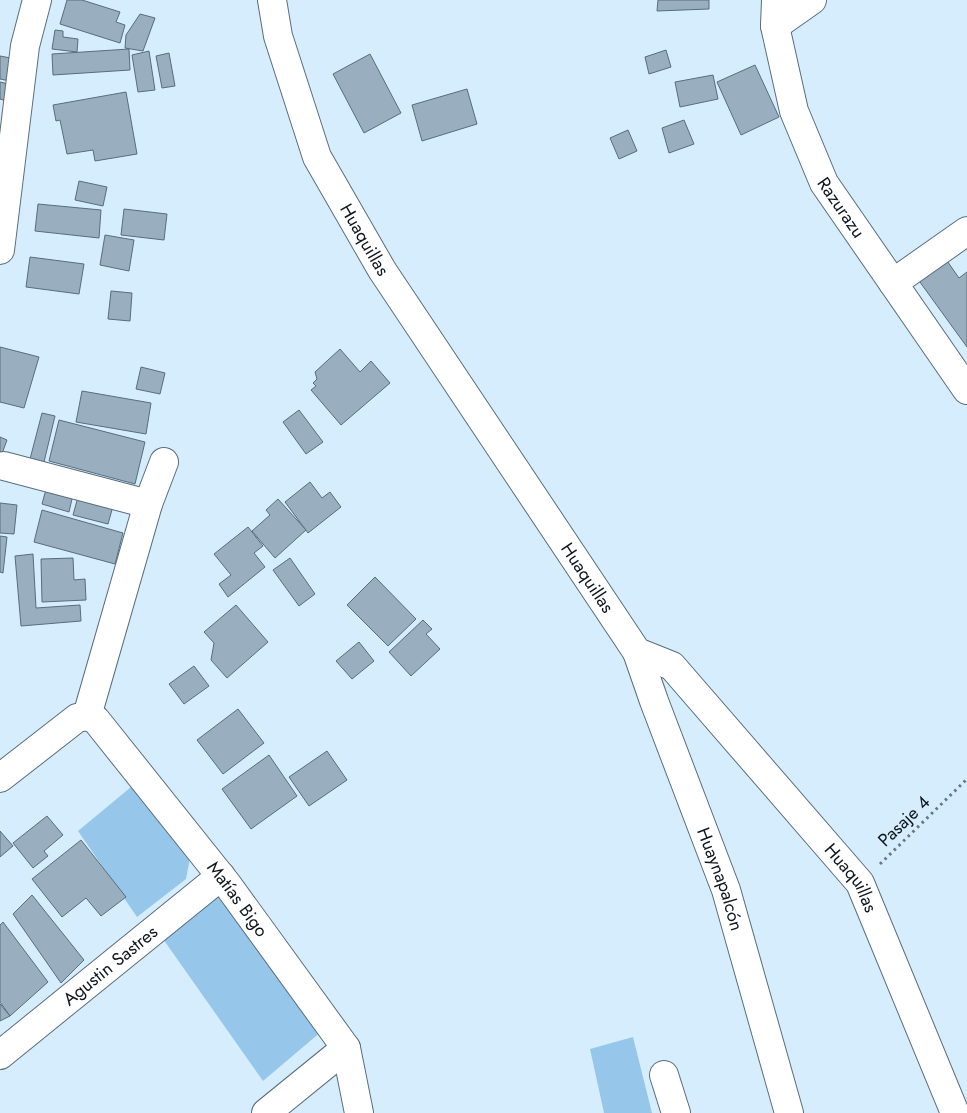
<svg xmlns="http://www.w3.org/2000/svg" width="967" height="1113" font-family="Jost,sans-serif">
<rect width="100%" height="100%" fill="#d6edfe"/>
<g fill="#96c7eb">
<polygon points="131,787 190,858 186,879 137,917 78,831"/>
<polygon points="227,884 329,1025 263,1081 156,929"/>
<polygon points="633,1037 652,1113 604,1113 590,1049"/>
</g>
<g fill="#99aebe" stroke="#596d7c">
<polygon points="67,0 82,0 120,12 116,22 125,25 120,43 60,24"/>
<polygon points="658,0 709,0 709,9 657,11"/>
<polygon points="140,14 155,18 143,51 125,48 126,35"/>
<polygon points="55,30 63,31 63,37 78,39 77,52 52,49"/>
<polygon points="129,49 130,70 53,75 52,54"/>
<polygon points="666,50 671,67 649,74 645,57"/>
<polygon points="149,51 155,90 138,92 132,55"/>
<polygon points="169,53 175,86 162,88 156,56"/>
<polygon points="370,54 401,113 364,133 333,74"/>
<polygon points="0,56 16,59 10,81 0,79"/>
<polygon points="755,65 779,117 741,135 717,82"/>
<polygon points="713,75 718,99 680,107 675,82"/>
<polygon points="0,82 13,85 9,102 0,99"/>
<polygon points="467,89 477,124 422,141 412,105"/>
<polygon points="126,92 137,154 95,161 93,150 67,154 60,120 56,121 53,105"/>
<polygon points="684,120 694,144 669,153 662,128"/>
<polygon points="628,130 637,151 619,159 610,138"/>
<polygon points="79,181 107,187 103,206 75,200"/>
<polygon points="38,204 101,210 99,238 35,231"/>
<polygon points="124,209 167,214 164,240 121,235"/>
<polygon points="105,235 134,240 129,271 100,265"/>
<polygon points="30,257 84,264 79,294 26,287"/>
<polygon points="945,258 959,278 967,272 967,347 917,278"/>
<polygon points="111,291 132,293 130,321 108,319"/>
<polygon points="0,347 39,357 24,408 0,402"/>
<polygon points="340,349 360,372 371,361 390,383 341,425 311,390 316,386 313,383 317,379 315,372"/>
<polygon points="141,367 165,373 160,394 136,389"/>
<polygon points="82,391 151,403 146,434 76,422"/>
<polygon points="299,410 323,442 306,454 283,422"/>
<polygon points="42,413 55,416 44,462 30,459"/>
<polygon points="59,420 145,442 135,484 49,461"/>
<polygon points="0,437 7,440 0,459"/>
<polygon points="48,482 74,490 69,512 42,504"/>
<polygon points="310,482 322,498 330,492 341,507 308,533 285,502"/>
<polygon points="80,490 115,499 108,524 73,515"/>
<polygon points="278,499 306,530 275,558 252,531 270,515 266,510"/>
<polygon points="0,503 17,505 14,534 0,533"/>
<polygon points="42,510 123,533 115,564 34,542"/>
<polygon points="248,527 263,546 254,553 265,567 228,597 219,584 231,575 214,554"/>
<polygon points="0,536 7,537 3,573 0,572"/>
<polygon points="33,554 36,608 80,605 81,621 21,626 15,556"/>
<polygon points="73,558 74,580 85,579 86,600 42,602 41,559"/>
<polygon points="290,558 315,594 299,606 273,570"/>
<polygon points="375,577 416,619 388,646 347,605"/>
<polygon points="236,605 268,642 227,678 211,660 214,643 204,632"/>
<polygon points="423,620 432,629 426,634 440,649 411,676 389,652"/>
<polygon points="359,642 374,661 352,679 336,661"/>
<polygon points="194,666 209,686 184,704 169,684"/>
<polygon points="238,709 264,743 223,774 197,740"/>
<polygon points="327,751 347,780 309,806 289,777"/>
<polygon points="269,755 297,796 251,829 222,789"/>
<polygon points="47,816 63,835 44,851 48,856 33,868 13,843"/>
<polygon points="0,831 13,846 0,857"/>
<polygon points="81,840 126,897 101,916 86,898 62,917 32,879"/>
<polygon points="32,895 84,960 61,983 13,914"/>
<polygon points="3,922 48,982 10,1016 0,1002 0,925"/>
<polygon points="0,1004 10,1016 0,1021"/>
</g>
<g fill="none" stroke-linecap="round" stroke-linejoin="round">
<defs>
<g id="minor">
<path id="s1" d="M272,0L278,36L317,157L382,270L637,652L672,666L860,883L955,1113"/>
<path id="s2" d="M776,0L775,26L794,111L824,183L967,390"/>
<polyline points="775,26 812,0"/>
<polyline points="0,250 25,46 37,0"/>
<polyline points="893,283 967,231"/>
<polyline points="4,466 148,504"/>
<path id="s3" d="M637,652L654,701L726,890L789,1113"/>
<polyline points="87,716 148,504 164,462"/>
<path id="s4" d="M0,778L77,718L87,716L96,720L227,884L346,1048L359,1113"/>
<path id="s5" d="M0,1055L221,876"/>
<polyline points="664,1075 676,1113"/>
<polyline points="266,1113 346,1048"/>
</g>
</defs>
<use href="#minor" stroke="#596d7c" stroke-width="30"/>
<polyline stroke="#687782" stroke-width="3" stroke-dasharray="2.5 4" stroke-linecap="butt" points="880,864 967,779"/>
<use href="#minor" stroke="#fff" stroke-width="28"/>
</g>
<g text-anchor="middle" stroke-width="4" stroke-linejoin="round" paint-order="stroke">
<g font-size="18" fill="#0e151b" stroke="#d6edfe">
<text dy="6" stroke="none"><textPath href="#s2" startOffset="221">Razurazu</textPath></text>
<text dy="6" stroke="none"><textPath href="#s1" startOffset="259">Huaquillas</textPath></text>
<text dy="6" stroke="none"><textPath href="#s1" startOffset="664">Huaquillas</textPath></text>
<text transform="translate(904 821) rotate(-44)" y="6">Pasaje 4</text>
<text dy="6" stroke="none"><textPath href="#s1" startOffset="1069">Huaquillas</textPath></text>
<text dy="6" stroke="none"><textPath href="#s3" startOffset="242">Huaynapalcón</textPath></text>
<text dy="6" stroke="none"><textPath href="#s4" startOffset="346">Matías Bigo</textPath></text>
<text dy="6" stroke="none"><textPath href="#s5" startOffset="142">Agustin Sastres</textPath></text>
</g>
</g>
</svg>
